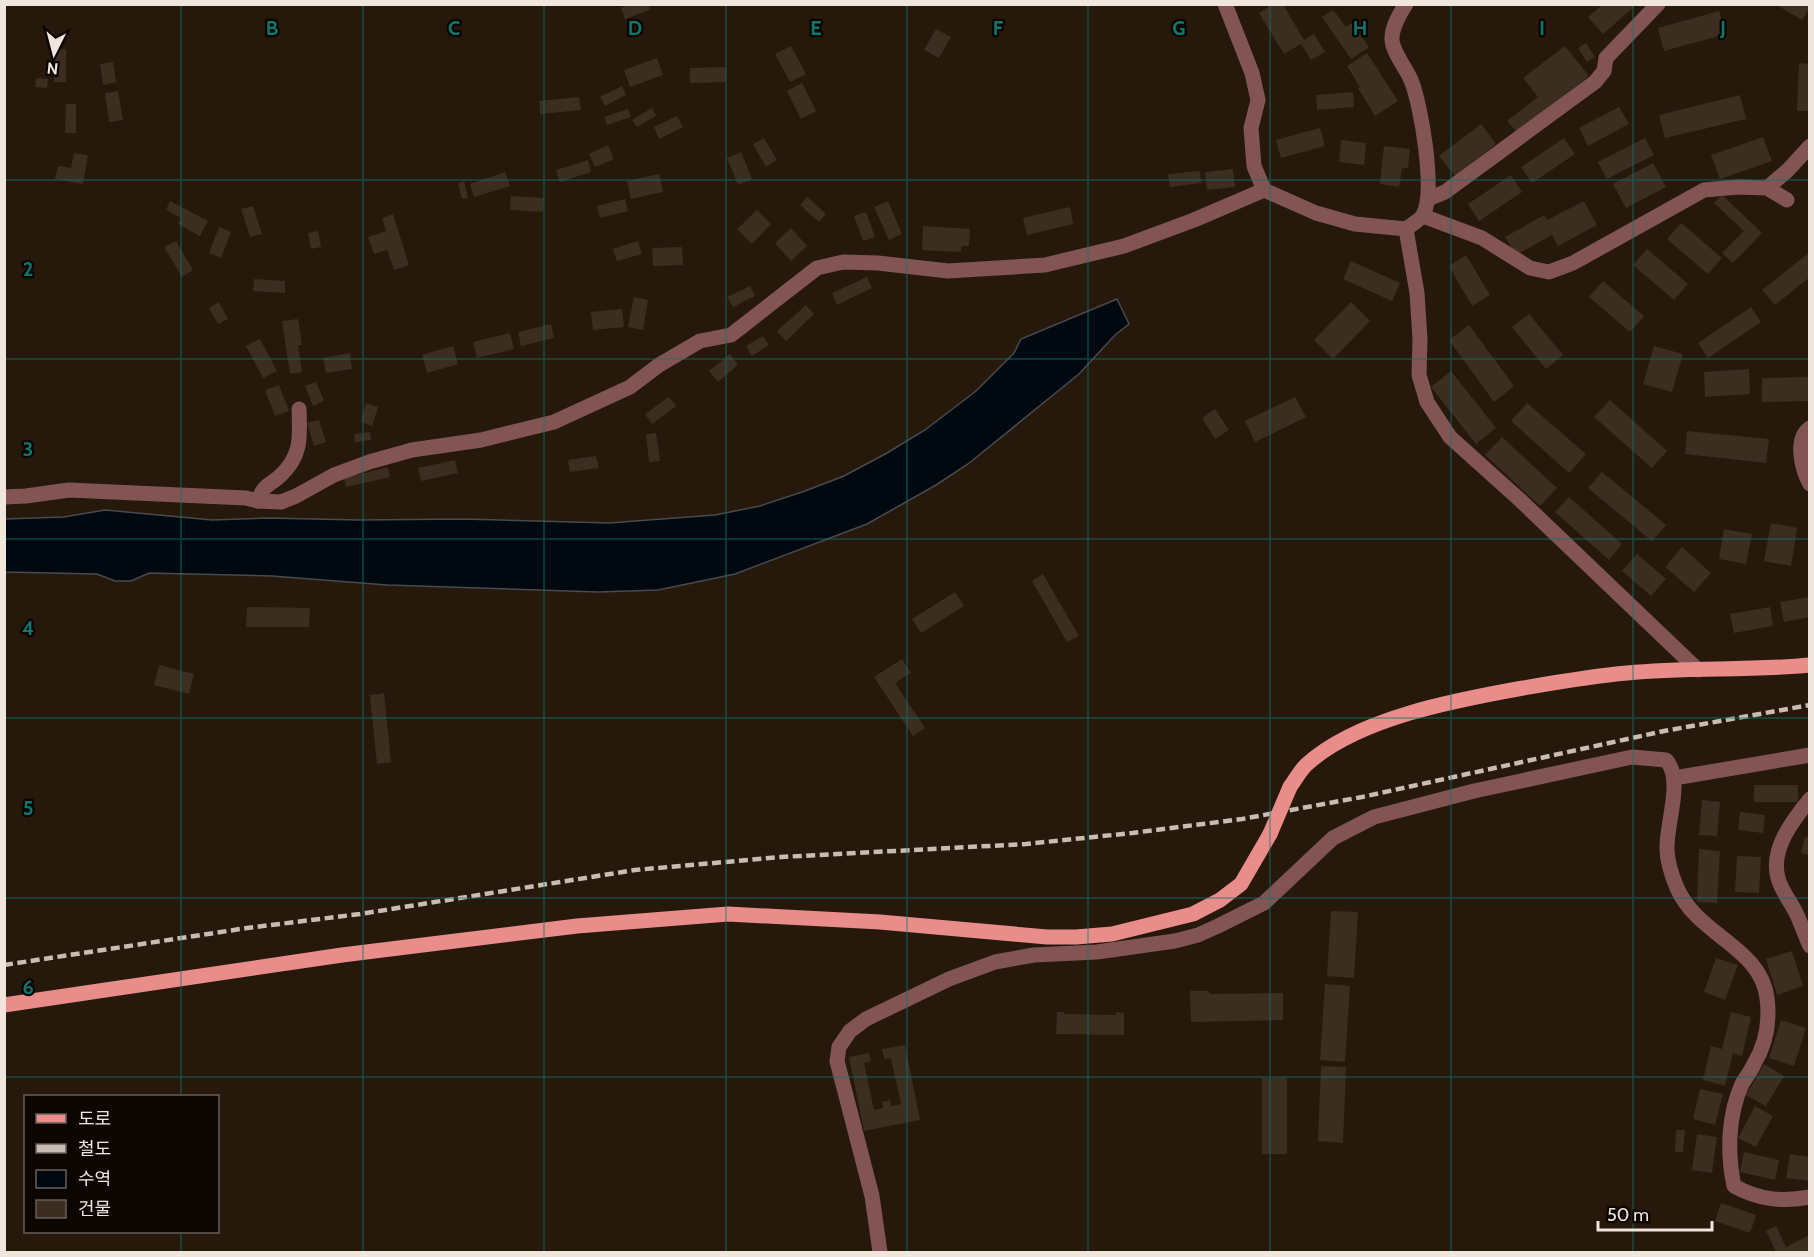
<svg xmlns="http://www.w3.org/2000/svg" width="1814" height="1257" font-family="Cabin,'Noto Sans KR',sans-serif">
<rect width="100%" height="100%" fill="#26190c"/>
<polygon fill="#000810" stroke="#484b4e" stroke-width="1.5" points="1117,299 1129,324 1115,335 1079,374 968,464 936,485 867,524 735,574 658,590 599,592 387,585 272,576 149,573 131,581 115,581 97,574 5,572 5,519 64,517 105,510 212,520 268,518 359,520 463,519 609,523 715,515 760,506 805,491 844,476 887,453 925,430 976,391 1014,353 1021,339"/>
<g fill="#3b2d1f">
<polygon points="631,4 648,4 650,10 625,19 621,8"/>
<polygon points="1273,4 1283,4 1304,40 1314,34 1325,52 1311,60 1301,44 1284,54 1259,13"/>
<polygon points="1603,4 1637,4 1603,34 1588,17"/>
<polygon points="1781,4 1810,4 1810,7 1802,20 1780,7"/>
<polygon points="1333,10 1346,27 1352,23 1369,47 1351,59 1322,17"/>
<polygon points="1719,11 1726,34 1664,51 1658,28"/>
<polygon points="936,29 951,37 939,58 924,50"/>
<polygon points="1586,43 1595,57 1587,62 1578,48"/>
<polygon points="791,46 806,74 790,82 775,54"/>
<polygon points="1565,46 1589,76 1517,132 1507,121 1538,97 1523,78"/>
<rect x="54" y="49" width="12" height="33"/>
<polygon points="1367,53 1398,101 1375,116 1358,88 1360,87 1347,66"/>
<polygon points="657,58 663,75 630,87 624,70"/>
<polygon points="113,62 116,82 103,85 100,64"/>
<polygon points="1799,63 1810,64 1810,111 1797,111"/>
<polygon points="726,67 726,82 690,83 690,68"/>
<polygon points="36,78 48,79 47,88 35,87"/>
<polygon points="802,83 816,111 801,119 787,91"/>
<polygon points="622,86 626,95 605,106 600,97"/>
<polygon points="118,91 123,120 109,122 105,93"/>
<polygon points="1353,92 1354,107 1317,110 1316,95"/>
<polygon points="1740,95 1746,119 1665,138 1659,115"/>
<polygon points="579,97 581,110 540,114 539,101"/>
<polygon points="66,104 76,104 76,133 65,133"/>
<polygon points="1619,107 1629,124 1588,146 1579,128"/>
<polygon points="652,108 656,116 637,127 632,120"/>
<polygon points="628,109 631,117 607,125 604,117"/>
<polygon points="677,116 683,127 659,139 654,127"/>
<polygon points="1481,124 1496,144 1455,176 1439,156"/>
<polygon points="1320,128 1325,146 1281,158 1276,140"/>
<polygon points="1763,137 1772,161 1720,179 1711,155"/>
<polygon points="764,138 777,160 766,167 753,144"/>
<polygon points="1564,138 1575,154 1532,183 1521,167"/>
<polygon points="1645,138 1654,155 1607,179 1598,162"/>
<polygon points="1341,140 1366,143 1364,165 1339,162"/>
<polygon points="608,145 614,159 595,167 589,154"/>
<polygon points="1384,146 1410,149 1408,168 1402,168 1399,187 1380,184"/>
<polygon points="741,152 752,179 738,185 727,158"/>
<polygon points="74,153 88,155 83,184 55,179 58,166 71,168"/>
<polygon points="588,160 591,172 560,182 556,170"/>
<polygon points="1653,163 1666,187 1626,208 1613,184"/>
<polygon points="1233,169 1235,187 1207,190 1205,172"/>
<polygon points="1200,171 1201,183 1170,187 1168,174"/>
<polygon points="505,172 510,186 474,197 470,184"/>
<polygon points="659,174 663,192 631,199 627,181"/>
<polygon points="1511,175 1522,192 1479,221 1468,204"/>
<polygon points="464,181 468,198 462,199 458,183"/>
<polygon points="1722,195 1762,233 1733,263 1722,253 1744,231 1714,203"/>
<polygon points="511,196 544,198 543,212 510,210"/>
<polygon points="807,197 826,214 819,222 800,205"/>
<polygon points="625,199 628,211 600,218 597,206"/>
<polygon points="170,201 208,221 200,236 178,224 181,218 166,210"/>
<polygon points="888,201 902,234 889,240 874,207"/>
<polygon points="1584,201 1597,225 1558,246 1552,235 1516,255 1505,237 1544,215 1547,220"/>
<polygon points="253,206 262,234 250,237 241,209"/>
<polygon points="1070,207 1073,224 1027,235 1023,218"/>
<polygon points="757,210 771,224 752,244 737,229"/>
<polygon points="866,212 875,237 863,241 854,216"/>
<polygon points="393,214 409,265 394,270 387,250 374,254 368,237 386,231 382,218"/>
<polygon points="1681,223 1722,258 1708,274 1667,239"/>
<polygon points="923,226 970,229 969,246 961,246 961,252 922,250"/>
<polygon points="219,227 231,232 221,258 209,253"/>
<polygon points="791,228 807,246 791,261 775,243"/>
<polygon points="318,231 321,247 311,249 308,233"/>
<polygon points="176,241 193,270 182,277 164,247"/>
<polygon points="638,241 642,254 617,261 613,249"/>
<polygon points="682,247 683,265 653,266 652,248"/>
<polygon points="1647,249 1688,284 1674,300 1633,265"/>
<polygon points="1810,252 1810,277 1775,305 1762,290"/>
<polygon points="1466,255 1490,295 1472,306 1449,266"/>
<polygon points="1351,261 1400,283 1392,301 1343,279"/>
<polygon points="867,277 872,288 837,305 832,293"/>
<polygon points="254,279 285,281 285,293 253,291"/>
<polygon points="1603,281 1644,316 1630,332 1589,297"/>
<polygon points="750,286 755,296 733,307 727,297"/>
<polygon points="634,297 648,300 643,330 628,327"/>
<polygon points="219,302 228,319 218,324 209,308"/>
<polygon points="1351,302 1370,321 1333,359 1314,340"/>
<polygon points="806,305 814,314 786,341 777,331"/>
<polygon points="1751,307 1761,322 1708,358 1698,343"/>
<polygon points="622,309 624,327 593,330 591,312"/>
<polygon points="1529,314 1563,355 1546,369 1512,327"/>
<polygon points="298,319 302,345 298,345 302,372 290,374 282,321"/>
<polygon points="551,324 554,338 521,346 518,332"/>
<polygon points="1469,325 1514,386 1494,402 1449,340"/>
<polygon points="510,333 514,349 477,358 473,342"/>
<polygon points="763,336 769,345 752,356 746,346"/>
<polygon points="260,339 277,371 263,378 246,346"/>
<polygon points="453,346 458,364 427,373 422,355"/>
<polygon points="1654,346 1683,354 1672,392 1643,384"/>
<polygon points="350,353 352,369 326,373 323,358"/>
<polygon points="730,354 738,365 718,382 709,371"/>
<polygon points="1749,369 1750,394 1705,397 1704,372"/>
<polygon points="1451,371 1496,428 1476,444 1431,387"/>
<polygon points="1810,377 1810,401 1762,402 1762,378"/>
<polygon points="316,382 324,401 313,406 305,386"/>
<polygon points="279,385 289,411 275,416 265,390"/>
<polygon points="669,397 676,406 652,424 645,414"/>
<polygon points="1295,397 1306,417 1255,442 1245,421"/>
<polygon points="1610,400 1667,451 1652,468 1594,417"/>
<polygon points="366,403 378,407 372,426 361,422"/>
<polygon points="1527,403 1586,454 1569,473 1511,421"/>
<polygon points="1215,409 1229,430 1215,439 1202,418"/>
<polygon points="319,420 326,442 314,446 307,423"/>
<polygon points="1687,431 1769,439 1766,463 1685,454"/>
<polygon points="370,432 371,440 355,442 354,434"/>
<polygon points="656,433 660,461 649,462 646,434"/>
<polygon points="1502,437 1557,488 1540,506 1485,455"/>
<polygon points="596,456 599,468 570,472 568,460"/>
<polygon points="455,460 458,473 421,481 418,468"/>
<polygon points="388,467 390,477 346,487 344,478"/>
<polygon points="1602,472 1666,525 1652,541 1588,488"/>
<polygon points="1569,497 1622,544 1609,560 1555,512"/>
<polygon points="1771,523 1797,528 1791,566 1764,561"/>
<polygon points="1724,529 1752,534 1746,564 1719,559"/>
<polygon points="1682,547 1711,573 1694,592 1665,567"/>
<polygon points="1637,554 1666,579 1651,596 1622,571"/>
<polygon points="1043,574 1079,636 1067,642 1032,581"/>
<polygon points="955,592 964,606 921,633 912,619"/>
<polygon points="1810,597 1810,617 1784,622 1780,602"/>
<polygon points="247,607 310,608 309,627 246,627"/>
<polygon points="1770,607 1773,626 1734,633 1730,614"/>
<polygon points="902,659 911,673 895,683 925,728 913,736 874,677"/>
<polygon points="159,665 194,674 189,694 154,685"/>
<polygon points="384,693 391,762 377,764 370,695"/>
<rect x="1754" y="785" width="44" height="17"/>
<polygon points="1702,800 1720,802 1717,836 1699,835"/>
<polygon points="1740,812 1765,815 1763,833 1738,830"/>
<polygon points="1805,837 1810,838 1810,855 1801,853"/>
<polygon points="1699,849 1720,851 1717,903 1697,902"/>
<polygon points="1737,856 1761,857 1759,893 1735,892"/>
<polygon points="1331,911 1358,912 1354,978 1327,976"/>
<polygon points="1792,951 1803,986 1777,995 1766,959"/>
<polygon points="1716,958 1738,965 1725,1000 1704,992"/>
<polygon points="1325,984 1350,986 1345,1062 1320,1060"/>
<polygon points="1190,991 1209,991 1209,994 1283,993 1283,1020 1191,1022"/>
<polygon points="1057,1012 1064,1012 1064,1014 1116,1015 1116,1012 1124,1013 1124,1035 1056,1034"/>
<polygon points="1731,1012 1751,1017 1742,1056 1733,1053 1725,1086 1703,1080 1711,1046 1722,1049"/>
<polygon points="1781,1020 1806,1028 1794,1066 1769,1058"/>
<polygon points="905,1045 920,1120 864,1131 849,1057 869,1053 871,1061 864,1063 874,1110 883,1108 882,1102 890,1100 891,1106 901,1104 891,1058 884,1059 882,1049"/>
<polygon points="1764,1064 1784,1076 1766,1106 1746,1095"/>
<polygon points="1321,1066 1346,1067 1343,1143 1318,1141"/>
<rect x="1262" y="1078" width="25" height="76"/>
<polygon points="1700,1089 1723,1094 1715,1125 1693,1119"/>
<polygon points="1755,1106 1773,1116 1756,1147 1738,1138"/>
<polygon points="1676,1130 1685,1130 1683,1152 1675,1152"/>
<polygon points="1697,1134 1717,1137 1712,1173 1692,1170"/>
<polygon points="1744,1152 1779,1160 1775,1180 1740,1172"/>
<polygon points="1790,1154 1810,1157 1810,1181 1786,1178"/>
<polygon points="1721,1203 1756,1215 1750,1233 1715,1221"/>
<polygon points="1776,1226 1786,1247 1810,1235 1810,1252 1776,1252 1766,1231"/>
</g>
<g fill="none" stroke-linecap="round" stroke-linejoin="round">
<g stroke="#825554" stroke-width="15">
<path d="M1225,4L1252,73L1258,100L1251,128L1254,166L1264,190L1316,213L1355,224L1406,229C1411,225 1420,220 1423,215C1436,192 1421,104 1411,80C1406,68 1391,50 1392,38C1392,28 1400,13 1406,4"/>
<polyline points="1767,188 1788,170 1810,146"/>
<polyline points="1428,199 1445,192 1595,82 1604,71 1606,58 1658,4"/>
<polyline points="1423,216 1482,238 1530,268 1549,272 1573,263 1704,190 1738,187 1767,188 1787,200"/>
<polyline points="1406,229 1417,293 1420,339 1419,375 1427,402 1450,437 1520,500 1698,670"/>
<path d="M299,409C300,437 302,456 280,476C269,486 263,485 258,501L281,502L296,496L334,475L369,462L412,450L481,440L554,422L630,387L659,365L700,341L731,335L817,268L843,262L878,263L948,271L1045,265L1124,246L1194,220L1264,190"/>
<path d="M1810,428C1794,439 1802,470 1810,484"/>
<polyline points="4,497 26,496 69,490 246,498 258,501"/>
<polyline points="1674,778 1810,755"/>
<path d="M1810,799C1793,820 1770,849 1778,878C1781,890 1790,901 1795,911C1801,922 1804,934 1810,946"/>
<path d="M880,1252L872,1196L837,1061L839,1047L850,1031L866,1019L949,979L995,962L1034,955L1097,952L1175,941L1198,935L1218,926L1264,903L1333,838L1374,817L1474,791L1632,757L1666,760C1684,779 1666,824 1667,849C1667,863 1672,876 1677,888C1698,936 1761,947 1767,998C1770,1021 1766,1044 1754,1064C1751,1071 1746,1077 1742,1084C1728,1115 1727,1153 1734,1186C1759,1200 1782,1202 1810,1197"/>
</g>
<g stroke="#e98d8b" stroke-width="15">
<path d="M1290,787C1295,780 1300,771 1306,765C1357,718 1456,700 1523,688C1558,682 1592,676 1627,673C1688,667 1749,671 1810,665"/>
<polyline points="4,1005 342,955 577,926 728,914 880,922 1047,937 1076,937 1112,934 1193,914 1220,900 1241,884 1270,834"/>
</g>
<polyline stroke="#c7bdb3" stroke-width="4.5" stroke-dasharray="9 4.5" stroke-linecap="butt" points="4,965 247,928 360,914 635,870 781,857 1026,844 1132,833 1242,819 1362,797 1664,731 1810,705"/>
<polyline stroke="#e98d8b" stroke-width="15" points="1270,834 1290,787"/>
</g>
<path fill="none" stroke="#0f766e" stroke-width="1.5" stroke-opacity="0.55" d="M181,4V1096M363,4V1252M544,4V1252M726,4V1252M907,4V1252M1088,4V1252M1270,4V1252M1451,4V1252M1633,4V1252M4,180H1810M4,359H1810M4,539H1810M4,718H1810M4,898H1810M4,1077H1810M181,1232V1252"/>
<g font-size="20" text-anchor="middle" font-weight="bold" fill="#0f766e" stroke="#0b0602" stroke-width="4.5" stroke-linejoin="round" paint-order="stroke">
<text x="272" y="35">B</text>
<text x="454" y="35">C</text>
<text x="635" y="35">D</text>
<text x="816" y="35">E</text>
<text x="998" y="35">F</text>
<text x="1179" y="35">G</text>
<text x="1360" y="35">H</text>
<text x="1542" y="35">I</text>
<text x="1723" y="35">J</text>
<text x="28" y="276">2</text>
<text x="28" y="456">3</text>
<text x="28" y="635">4</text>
<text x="28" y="815">5</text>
<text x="28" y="994">6</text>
</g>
<rect width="1814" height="1257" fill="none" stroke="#f0e6dd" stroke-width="12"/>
<rect x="24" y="1095" width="195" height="138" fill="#0b0602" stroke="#67605a" stroke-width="1.5"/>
<rect x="36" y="1114" width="30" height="9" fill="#e98d8b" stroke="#67605a" stroke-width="1.5"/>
<text x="78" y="1125" font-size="18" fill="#f0e6dd">도로</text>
<rect x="36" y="1144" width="30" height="9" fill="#c7bdb3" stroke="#67605a" stroke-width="1.5"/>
<text x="78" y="1155" font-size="18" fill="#f0e6dd">철도</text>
<rect x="36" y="1170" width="30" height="18" fill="#000810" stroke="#67605a" stroke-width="1.5"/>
<text x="78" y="1185" font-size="18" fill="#f0e6dd">수역</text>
<rect x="36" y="1200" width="30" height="18" fill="#3b2d1f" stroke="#67605a" stroke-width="1.5"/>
<text x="78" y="1215" font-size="18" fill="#f0e6dd">건물</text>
<g transform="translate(54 54) rotate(186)" stroke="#0b0602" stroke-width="4.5" paint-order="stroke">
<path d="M0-4.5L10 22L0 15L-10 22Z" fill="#f0e6dd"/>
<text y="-9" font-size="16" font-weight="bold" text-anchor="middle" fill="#f0e6dd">N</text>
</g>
<path d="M1598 1221v9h114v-9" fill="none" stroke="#f0e6dd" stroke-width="3"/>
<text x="1607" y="1221" font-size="18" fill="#f0e6dd" stroke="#0b0602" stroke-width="4.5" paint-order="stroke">50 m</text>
</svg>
